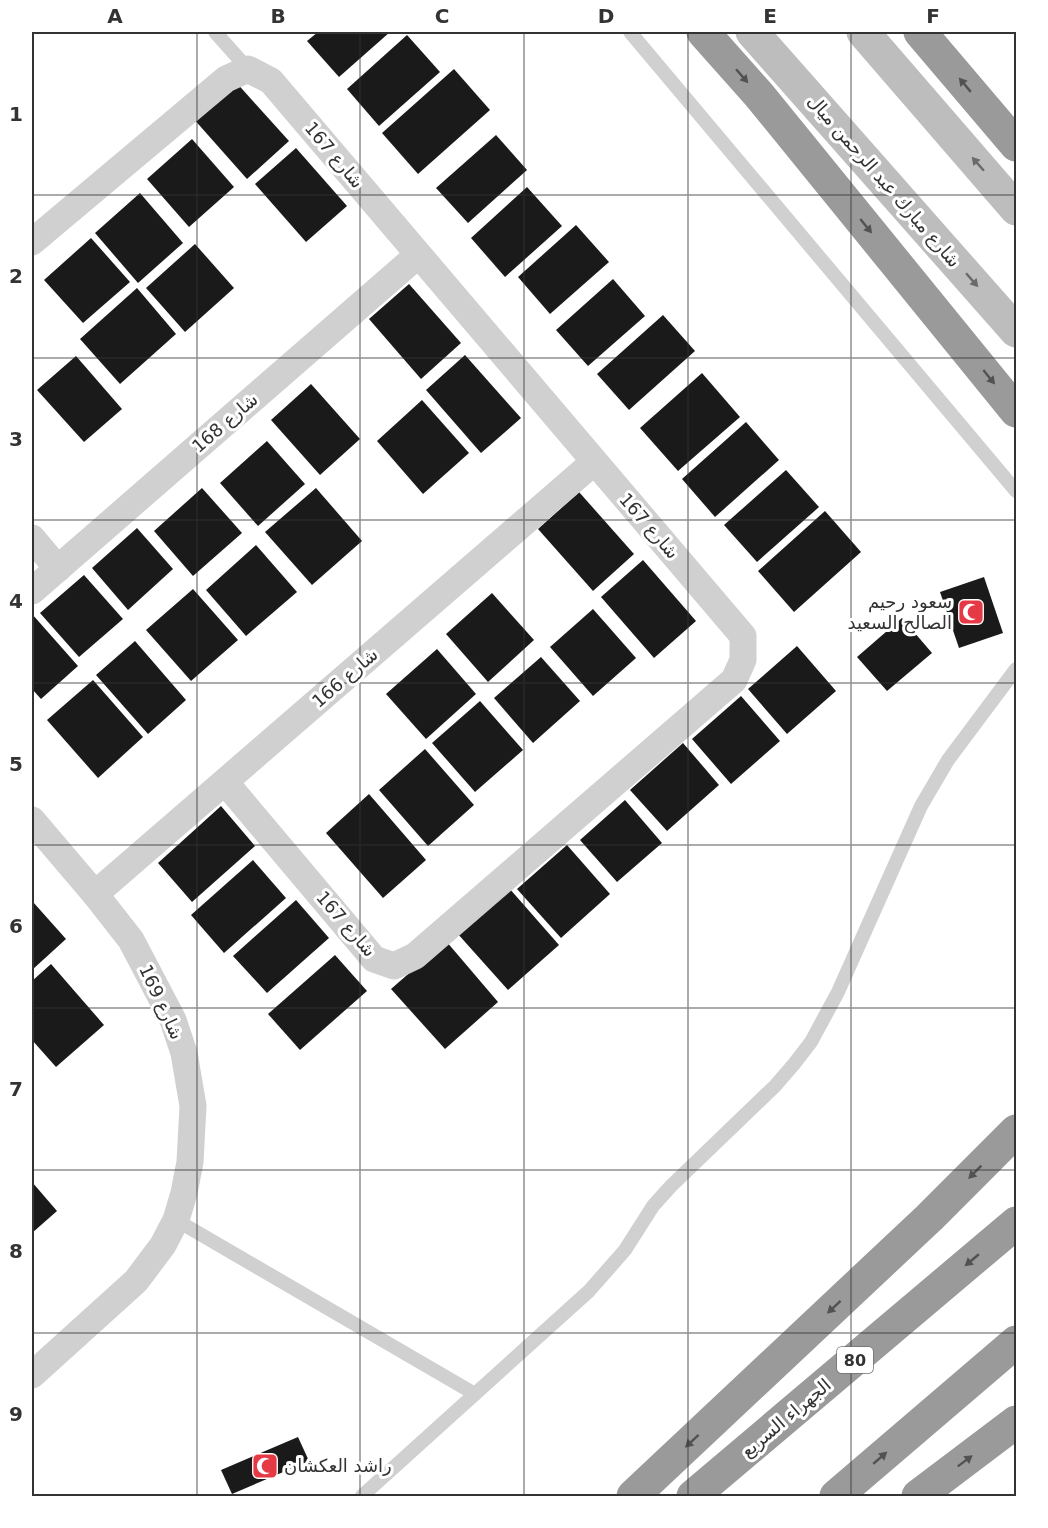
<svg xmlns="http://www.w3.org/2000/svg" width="1048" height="1528" font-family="'DejaVu Sans','Noto Naskh Arabic',sans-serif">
<rect width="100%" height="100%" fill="#fff"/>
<g fill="#1a1a1a">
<polygon points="318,32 390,32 339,77 307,41"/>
<polygon points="407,35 440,72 379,126 347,89"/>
<polygon points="454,69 490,110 418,174 382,133"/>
<polygon points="234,80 289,141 247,179 192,117"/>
<polygon points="496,135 527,170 468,223 436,188"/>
<polygon points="192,139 234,187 189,227 147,179"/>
<polygon points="296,148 347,206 306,242 255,184"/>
<polygon points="527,187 562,226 505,277 471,238"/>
<polygon points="140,193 183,243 138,283 95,233"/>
<polygon points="576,225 609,262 550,314 518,277"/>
<polygon points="91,238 130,282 83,323 44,280"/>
<polygon points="195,244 234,288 185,332 146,288"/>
<polygon points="613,279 645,316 588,366 556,330"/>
<polygon points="409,284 461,343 421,379 369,319"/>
<polygon points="137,288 176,334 120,384 80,339"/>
<polygon points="663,315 695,351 629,410 597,374"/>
<polygon points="465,355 521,418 481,453 426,390"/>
<polygon points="76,356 122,409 84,442 37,390"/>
<polygon points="702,373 740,417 678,471 640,428"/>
<polygon points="311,384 360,439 320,475 271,420"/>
<polygon points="422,400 469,453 423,494 377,441"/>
<polygon points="746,422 779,460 715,517 682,479"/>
<polygon points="267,441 305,484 258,526 220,483"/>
<polygon points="786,470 819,507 757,562 724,525"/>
<polygon points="202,488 242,533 193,576 154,531"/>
<polygon points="316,488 362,541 312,585 265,532"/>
<polygon points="579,492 634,554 593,591 538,529"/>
<polygon points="825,511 861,552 794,612 758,571"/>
<polygon points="137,528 173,569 128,610 92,568"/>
<polygon points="256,545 297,592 246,636 206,590"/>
<polygon points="643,560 696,621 654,658 601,597"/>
<polygon points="84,575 123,619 79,657 40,613"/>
<polygon points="984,577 1003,633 959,648 940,592"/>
<polygon points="193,589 238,640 191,681 146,630"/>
<polygon points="492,593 534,640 488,682 446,634"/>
<polygon points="593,609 636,658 593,696 550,647"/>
<polygon points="32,614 78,666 41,699 32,689"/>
<polygon points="902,618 932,653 887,691 857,657"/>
<polygon points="135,641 186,700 148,734 96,675"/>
<polygon points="797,646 836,691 787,734 748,689"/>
<polygon points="437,649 476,694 426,739 386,694"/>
<polygon points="541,657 580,701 533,743 494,698"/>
<polygon points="93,680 143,737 98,778 47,720"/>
<polygon points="741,696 780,741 731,784 692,739"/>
<polygon points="480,701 523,750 475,792 432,743"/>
<polygon points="683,743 719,785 667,831 630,790"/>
<polygon points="425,749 474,805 428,846 379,790"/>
<polygon points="369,794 426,860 383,898 326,833"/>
<polygon points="625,800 662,843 617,882 580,840"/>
<polygon points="221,806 255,846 192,902 158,863"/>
<polygon points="567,845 610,894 561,938 517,889"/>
<polygon points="253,860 286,898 224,953 191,915"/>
<polygon points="509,888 559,945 508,990 457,933"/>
<polygon points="296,900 329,938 267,993 233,956"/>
<polygon points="33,902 66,939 32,970 32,903"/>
<polygon points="446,941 498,1002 445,1049 391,989"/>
<polygon points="335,955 367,991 300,1050 268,1014"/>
<polygon points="51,964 104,1025 56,1067 32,1040 32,981"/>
<polygon points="32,1182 57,1211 32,1233"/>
<polygon points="298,1437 309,1461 232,1494 221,1470"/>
</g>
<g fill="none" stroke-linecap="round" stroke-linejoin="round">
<g stroke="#d0d0d0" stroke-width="14">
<polyline points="215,32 248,69"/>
<polyline points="630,32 1016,491"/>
<polyline points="176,1220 475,1394"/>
<polyline points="362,1496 589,1291 625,1250 653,1206 671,1186 775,1086 794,1064 811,1042 838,992 921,806 948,760 1016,669"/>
</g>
<g stroke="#d0d0d0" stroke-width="27">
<polyline points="32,242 226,79 248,69 271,81 743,636 743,660 734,680 415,956 394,966 374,959 225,782"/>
<polyline points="32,538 58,569"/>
<polyline points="32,591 418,255"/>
<polyline points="32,820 95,894 131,940 173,1020 184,1053 193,1106 190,1162 184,1193 176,1220 163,1245 136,1281 32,1375"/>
<polyline points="95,894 594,462"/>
</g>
<g stroke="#bdbdbd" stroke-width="33">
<polyline points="752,32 1016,331"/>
<polyline points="863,32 1016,209"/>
</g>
<g stroke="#9a9a9a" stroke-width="33">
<polyline points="703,32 759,95 1016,411"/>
<polyline points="920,32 1016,145"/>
<polyline points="633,1496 930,1217 1016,1131"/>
<polyline points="693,1496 1016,1223"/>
<polyline points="836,1496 1016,1342"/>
<polyline points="918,1496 1016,1422"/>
</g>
</g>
<defs><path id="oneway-solid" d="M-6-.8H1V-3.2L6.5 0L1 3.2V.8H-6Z" transform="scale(1.5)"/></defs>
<g fill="#525252">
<use href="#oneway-solid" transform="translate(742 76) rotate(49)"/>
<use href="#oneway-solid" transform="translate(965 85) rotate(-130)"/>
<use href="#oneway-solid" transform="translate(866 226) rotate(51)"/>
<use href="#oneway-solid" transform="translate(989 377) rotate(51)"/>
<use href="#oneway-solid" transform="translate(975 1172) rotate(135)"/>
<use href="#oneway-solid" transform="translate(972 1260) rotate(140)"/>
<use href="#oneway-solid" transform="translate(834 1307) rotate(137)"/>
<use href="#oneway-solid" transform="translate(692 1441) rotate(137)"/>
<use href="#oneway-solid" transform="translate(880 1458) rotate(-41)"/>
<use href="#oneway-solid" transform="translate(965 1461) rotate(-37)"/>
</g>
<g fill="#6a6a6a">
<use href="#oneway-solid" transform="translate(978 164) rotate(-131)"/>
<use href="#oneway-solid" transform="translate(972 280) rotate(49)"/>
</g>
<path fill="none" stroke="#333" stroke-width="1.5" stroke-opacity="0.55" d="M197,32V1496M360,32V1496M524,32V1496M688,32V1496M851,32V1496M32,195H1016M32,358H1016M32,520H1016M32,683H1016M32,845H1016M32,1008H1016M32,1170H1016M32,1333H1016"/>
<defs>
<symbol id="mosque-square" viewBox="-11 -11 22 22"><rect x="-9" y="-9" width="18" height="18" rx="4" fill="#e63946" stroke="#fff"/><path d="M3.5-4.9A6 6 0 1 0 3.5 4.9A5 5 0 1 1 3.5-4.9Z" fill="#fff"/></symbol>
</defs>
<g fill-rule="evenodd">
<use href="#mosque-square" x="956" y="597" width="30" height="30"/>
<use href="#mosque-square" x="250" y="1451" width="30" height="30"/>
</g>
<g text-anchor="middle" stroke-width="6" stroke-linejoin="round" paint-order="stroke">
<rect fill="#fff" stroke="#707070" stroke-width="1.5" x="837" y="1347" width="36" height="26" rx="4.5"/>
<g font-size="16" font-weight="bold" fill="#333">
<text x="855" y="1366">80</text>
</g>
<g font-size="18" fill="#333" stroke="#fff">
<text transform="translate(334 155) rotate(50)" y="6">شارع 167</text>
<text transform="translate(884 181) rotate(49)" y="6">شارع مبارك عبد الرحمن ميال</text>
<text transform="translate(225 423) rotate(-41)" y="6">شارع 168</text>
<text transform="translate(649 526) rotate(49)" y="6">شارع 167</text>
<text transform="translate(345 678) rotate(-41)" y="6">شارع 166</text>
<text transform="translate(346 924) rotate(49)" y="6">شارع 167</text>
<text transform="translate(161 1002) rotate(65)" y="6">شارع 169</text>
<text transform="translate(786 1418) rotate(-40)" y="6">الجهراء السريع</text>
</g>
<g font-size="18" fill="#333" stroke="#fff" text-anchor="end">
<text x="952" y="608">سعود رحيم<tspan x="952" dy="21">الصالح السعيد</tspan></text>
<text x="284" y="1472" text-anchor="start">راشد العكشان</text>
</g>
</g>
<rect width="1048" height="1528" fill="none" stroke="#ffffff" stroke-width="66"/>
<rect x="33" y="33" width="982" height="1462" fill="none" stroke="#333" stroke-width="2"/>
<g font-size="20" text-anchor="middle" font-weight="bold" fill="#333">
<text x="115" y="23">A</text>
<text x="278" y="23">B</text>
<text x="442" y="23">C</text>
<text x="606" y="23">D</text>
<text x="770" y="23">E</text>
<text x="933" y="23">F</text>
<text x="16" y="121">1</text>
<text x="16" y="283">2</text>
<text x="16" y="446">3</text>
<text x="16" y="608">4</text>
<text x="16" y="771">5</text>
<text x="16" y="933">6</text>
<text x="16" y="1096">7</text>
<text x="16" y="1258">8</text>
<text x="16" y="1421">9</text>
</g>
</svg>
